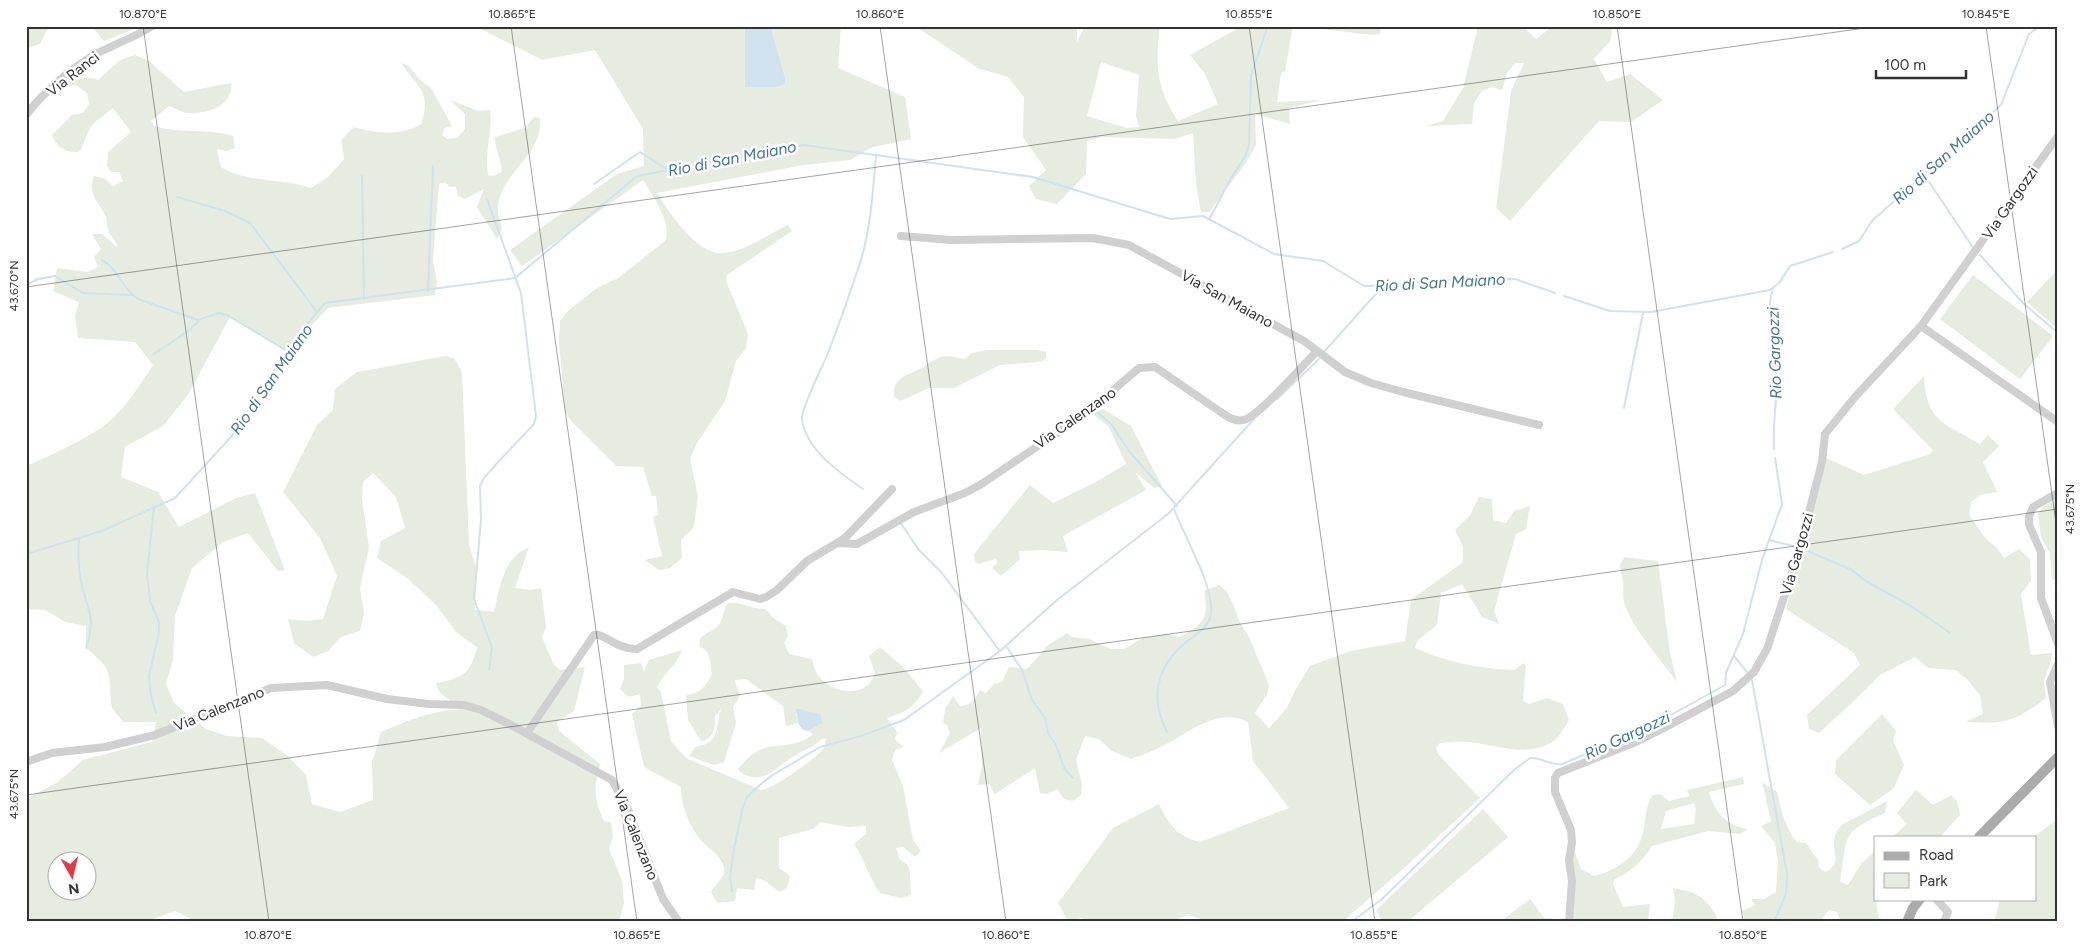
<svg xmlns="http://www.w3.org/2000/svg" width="2084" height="948" font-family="Figtree,sans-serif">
<rect width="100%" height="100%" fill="#fff"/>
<g fill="#e6ecdf" fill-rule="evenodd">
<polygon points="26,26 51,26 45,33 40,44 30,47 26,43"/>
<polygon points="91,26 142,26 104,41"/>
<path d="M475,26H841L838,68L905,97L911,139L873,147L850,160L804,165L657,193C669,212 697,256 724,253C747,251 768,234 788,225L792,231L727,275L726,281L748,334L746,348L736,361L725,401L697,443L690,459L698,496L694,527L681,540L682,558L670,568L659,570L645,560L662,556L653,517L658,515L656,496H652L643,467L616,466L572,422L565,412L559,342L560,321L568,311L597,288L618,278L665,241C673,223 652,195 643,180L522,266L510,250L617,174L644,166L643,129L595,50L542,60Z"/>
<path d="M915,26H1077V42L1085,26H1160C1155,66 1156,87 1178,121L1218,104L1205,74L1190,55L1242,26H1293L1285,71L1281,73L1277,102L1322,100L1289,108L1290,124L1255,114L1256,145L1246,163L1209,212H1201L1196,184L1193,133L1175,139L1102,137L1087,141L1086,174L1057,204L1036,199L1029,186L1046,170L1023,137L1024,97L1008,77L978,68ZM1101,62L1139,75L1136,116L1139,127L1127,128L1087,116Z"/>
<polygon points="1322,26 1381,26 1380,34 1373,35 1321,29"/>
<polygon points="1478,26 1523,26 1536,39 1553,26 1612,26 1611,40 1594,59 1607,82 1630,74 1663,100 1631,122 1599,121 1510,221 1496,208 1511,91 1524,63 1515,63 1507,73 1502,90 1492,87 1482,91 1474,103 1472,124 1426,126 1443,121 1463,88"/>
<path d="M135,55L149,61L184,92L231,83C233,107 208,113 188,113C182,113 175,108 169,106L151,121L154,126C179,134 207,128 233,136L235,148L227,151L217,149L221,167C247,183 282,178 311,188L328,177L344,159L341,140L354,127C376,134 402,136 421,124C432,92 419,89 401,63L409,66L419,79L431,88L452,126L445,128L442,135L447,139L457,138L465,129V114L450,100L478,111L490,110C493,132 484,153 488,175L493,176L502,172C501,159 495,149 495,137L525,128L534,117L540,118C545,154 497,175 498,210C498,216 501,223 502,229L497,239L477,207L484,189L465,199L458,196L456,187H450L445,182L439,184L433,260L437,282L435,295L328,308L287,351L230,317L188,395L163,426L125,447L121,477L158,492L179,527L236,498L255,493L285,570L278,571L248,533L223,542L192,568L175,616L173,660L166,684L174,703L206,729L227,736L262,738L288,756L306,775L312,804L340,812L373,800L372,763L381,732C408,720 431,711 461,709L439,692L436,683C463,678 471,674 477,647L457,633L436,605L407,578L377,558L381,541L405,528L396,497L373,473L363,482L362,499L369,547L360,588L364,614L360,631L341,637L328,651L313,657L294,643L288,619L307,621L323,619L337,576L320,538L283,492L317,425L333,410L335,389L357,372L445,356L454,358L462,372L469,544L476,568L475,610L494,612C500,587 503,558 529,547L515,588L530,590L541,588L546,627L542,637L553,663L560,670L585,667L574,711L557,722L559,731L600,764C594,788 593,798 604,821L611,822L613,837L609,849L622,880L624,903L619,922H197L175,911L153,919L152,922H26V799L58,782L83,760L152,742L156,722H123L112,708C107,672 117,674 86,648V626L65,622L45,610L26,609V466C48,457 95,435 111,420C128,404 140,385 153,365L135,342L78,338L75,316L79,302L53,291L57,268L88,272L98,267L94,257L101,249L92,234H102L117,247C117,241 113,239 110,234C106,229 108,221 105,215C97,199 87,194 94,176L104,178L113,186L123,181L119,172H111L107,166L108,152L131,132L113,108C105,115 94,121 89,130C84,138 85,145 79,152C65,153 58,148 52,135L72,115L83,113L89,104L87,93L76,85L62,87C75,78 82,75 98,80L120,60ZM58,860H88V890H58Z"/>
<polygon points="2058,269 2058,329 2027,302"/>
<polygon points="1973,275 2053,336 2020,379 1940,319"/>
<path d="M988,350H1037L1046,352V359L1040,362L1000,365L954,388H929L900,401L894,396C892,379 907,375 918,370C927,366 936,356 946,356C952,356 959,358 965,359L972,353Z"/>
<path d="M1924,376C1926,422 1944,423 1980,444L1988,435L1999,446L1983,462L1997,492L1980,495L1971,502L1969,515L1985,538L1997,548L2004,558L2019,549L2030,559L2031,581L2021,594L2031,655L2052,653L2051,661L2044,681L2046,698C2012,723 2007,724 1965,722L1983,714L1980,695L1966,678L1955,670L1928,668L1915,657L1880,675L1852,703L1819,733L1809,729L1807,715L1860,665L1854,653L1786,609L1826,458L1864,475L1930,454L1933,450L1893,409Z"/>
<polygon points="1103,409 1131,426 1162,486 1154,488 1135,472 1146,490 1063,536 1068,552 1043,550 1019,551 1020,559 1001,576 992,568 997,563 996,559 978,564 975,561 974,555 977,550 1030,485 1053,503 1096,482 1126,464 1109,427 1093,414"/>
<path d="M1479,497L1492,499L1493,520L1506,523L1514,511L1530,506L1526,529L1516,534L1494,611L1499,624L1482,617L1462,584L1441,593L1437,625L1417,641L1415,648C1447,662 1479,669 1514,670L1524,663L1526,666L1523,701L1529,704L1547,698L1563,704L1569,720C1564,728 1558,740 1549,744C1523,757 1494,744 1467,742C1458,741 1449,742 1440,743L1436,747L1438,754L1480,798L1402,870L1342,922H1212L1187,915L1172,922H1084L1082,918L1068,921L1058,903L1113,828L1159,804C1168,824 1178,837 1200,842L1289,808L1253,761L1248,722C1218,707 1190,732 1163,746C1153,751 1142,755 1131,759L1112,751L1099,739L1085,736L1076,760L1082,784L1081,795L1073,801L1064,799L1057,789L1047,794L1040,793L1035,768L995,794L989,784L978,785L982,766L981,728L939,753L950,733L947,725L943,723L945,709L953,696L960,706C972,705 975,699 980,690L986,693L994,684L1002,682L1009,667L1027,669L1048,645L1067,633L1071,637L1089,639L1111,649H1124L1143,638L1166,634L1180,637C1204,623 1209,619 1204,591L1219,585L1227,592L1234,606L1238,619L1249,637L1269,685L1267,694L1255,713L1269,728L1286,709L1298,685L1310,666L1351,651L1405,641L1411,600L1463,562V547L1455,530L1470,515Z"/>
<polygon points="2058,498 2058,579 2052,580 2050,553 2041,537 2038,514 2043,507"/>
<path d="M1625,557L1658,561L1670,653L1677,682C1663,662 1631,627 1625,605C1622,597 1624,589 1623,581C1621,571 1617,566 1625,557Z"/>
<path d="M728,603C742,601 752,610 766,609L773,618L786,626L788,637L784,643L789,654L812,659C814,665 815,673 820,678C835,694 867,699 875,673L869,656L880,647L903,667L923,691C917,706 902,714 887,718L897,732L895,739L903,747L895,750L892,760L903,786L913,840L921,851L915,857L903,847L896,848L900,860L907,864L910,872L911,895L901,898L880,893C869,878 865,860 854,844L866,834V826L847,827L821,822L813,829L779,838V868L790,876L787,888L780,892C771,887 766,879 756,878L754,890L737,888L735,901L717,903L711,892C715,885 723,878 724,872C726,857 706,848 699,838C688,823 681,805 681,787L644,767L632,714L641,706L640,694L628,697L620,689L624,679V665L641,663L644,672L649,660L682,650C677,666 662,674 657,688L661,692L671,741L680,752L688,759L761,790C773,789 816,759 823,749C825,746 826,741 826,738C820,739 818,742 813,746C806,750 798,753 792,757C775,769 762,786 740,772L738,769C743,763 750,755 756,752C772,741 794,751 813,734L808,731L811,728L796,713L798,723L786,726L783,706L746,679L735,680C736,691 746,693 733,706L736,723L724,762L714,765L689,756L695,747C721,743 715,728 721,709L715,716C715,727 715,735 704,741H701L688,720L686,695C700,693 706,687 712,674C710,664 711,651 700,647C697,634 711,633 718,626C724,620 722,610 728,603Z"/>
<polygon points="1882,714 1896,731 1893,740 1904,765 1894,788 1870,805 1835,774 1836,760"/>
<path d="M1743,777L1744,784L1709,792C1715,812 1726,826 1748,829L1740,834L1708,831L1652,846C1642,862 1631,871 1614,880L1613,884L1623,907L1650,904L1648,922H1572L1570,861L1573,847L1581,869L1594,876C1613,872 1634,859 1641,839C1647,824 1643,809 1653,795L1660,794L1669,801L1690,796L1687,790ZM1694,803L1696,809L1694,824L1661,829L1666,811Z"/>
<path d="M1762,782L1777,792C1782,812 1784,826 1797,842L1806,843L1818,860L1819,867L1825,872C1849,861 1821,844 1843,824L1887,801L1885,813C1839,833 1848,837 1840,882L1848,885L1861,864L1875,851V899L1880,922H1841L1837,912L1829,910L1823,918L1825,922H1745L1742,911L1755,905L1751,899H1764L1776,892L1778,862L1775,843L1761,826L1771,821Z"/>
<polygon points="1916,790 1933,805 1951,795 1957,801 1960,815 1940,837 1892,837 1907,824 1897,813"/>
<polygon points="1483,809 1508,837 1407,922 1383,922 1376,910"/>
<polygon points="2058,819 2058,922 1994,922 2000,899 2035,899 2035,837 2033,837"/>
<path d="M1673,888C1698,892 1708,898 1719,922H1672L1675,902Z"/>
<polygon points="1530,899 1544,918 1557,919 1557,922 1500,922"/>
</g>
<g fill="#cfe2ee">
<polygon points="745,26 770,26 785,78 785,84 776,87 745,87"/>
<polygon points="799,709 821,715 822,723 808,731 803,730 798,723 796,709"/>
</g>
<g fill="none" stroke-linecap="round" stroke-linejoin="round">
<g stroke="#cfe2ee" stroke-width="2">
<polyline points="1923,173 1974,249"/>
<polyline points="362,176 364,299"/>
<polyline points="594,184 640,152 668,170"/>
<polyline points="177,197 225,211 250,223 317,312"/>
<polyline points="487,199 521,293 536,416 534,424 499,461 484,478 480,486 481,520 474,599 492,647 489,670"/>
<polyline points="1210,218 1231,178 1245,157 1249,144 1251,76 1266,31"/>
<polyline points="1842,249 1859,241 1872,221 2001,105 2029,34 2040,26"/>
<polyline points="1980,255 2024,304 2058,333"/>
<path d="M102,260C119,270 122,289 138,299L198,320L219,313L227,315L287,351"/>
<polyline points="26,285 38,279 55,276 83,293 132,295"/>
<path d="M1773,289C1764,315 1775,345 1777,371C1778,397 1772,422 1774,449"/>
<polyline points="428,291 433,166"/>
<polyline points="1564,296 1610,311 1651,312 1770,290 1779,283 1790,266 1833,252"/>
<polyline points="1323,353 1383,286"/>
<polyline points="154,354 188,331 199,321"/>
<polyline points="1277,399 1319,359"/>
<polyline points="1624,408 1643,313"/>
<polyline points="1097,412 1111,424 1129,451 1177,506"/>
<path d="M863,489C841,474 805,449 802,419C801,408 823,366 828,353C840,322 851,291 861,260C871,226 873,189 876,155"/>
<polyline points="154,507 147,574 150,601 159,622 159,632 149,676 151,696 156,713"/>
<polyline points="900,522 919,550 942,573 999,650"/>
<path d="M79,538C78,553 78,567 81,581C87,611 97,616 86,648"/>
<polyline points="1769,540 1797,547"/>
<polyline points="1803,549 1852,570 1864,580 1911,606 1950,633"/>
<polyline points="26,554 102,531 175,498 231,437 297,336 325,303 515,278 637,176 804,145 1033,177 1170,219 1203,216 1274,254 1323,261 1364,286 1397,285 1436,280 1515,279 1555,293"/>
<polyline points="1006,646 1022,670 1032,700 1045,718 1048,733 1056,745 1064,768 1073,778"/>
<polyline points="1734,656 1748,673"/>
<polyline points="1752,680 1787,874 1786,894 1774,922"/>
<path d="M1167,732C1150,699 1156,667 1185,643C1195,634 1210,628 1211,613C1214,586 1184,536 1174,509"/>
<polyline points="732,891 730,878 733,853 743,807 747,797 755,789 771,776 820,747 861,736 904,720 1000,651 1057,600 1168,514 1254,419"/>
<path d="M1351,922L1381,900L1514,770L1530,758C1542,757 1550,766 1562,764L1644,730L1725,685L1726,673L1743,634L1762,560L1782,504L1775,458"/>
</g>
<g stroke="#d0d0d0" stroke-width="8">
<path d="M26,115C44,92 71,68 96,54C115,44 134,38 152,26"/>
<polyline points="901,236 951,240 1093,238 1129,245 1304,341 1345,372 1371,383 1403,392 1539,425"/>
<polyline points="1921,326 2058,422"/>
<polyline points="2058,493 2033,507 2029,517 2029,525 2041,552 2041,598 2058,644"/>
<polyline points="837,543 846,537 892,489"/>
<polyline points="2058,664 2050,682 2058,726"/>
<path d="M527,733L594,635C603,632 617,650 637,649L733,592L760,599L766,597L777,590L807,561L837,543L857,544L914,512L965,493L980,485L1084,415L1139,368L1155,367L1225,415C1230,418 1236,422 1243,420C1258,418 1303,365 1317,351"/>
<polyline points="26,762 52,753 105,747 155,735 271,688 327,685 387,699 429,704 464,705 481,710 511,725 612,780 627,807 663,899 679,922"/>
<polyline points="1936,899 1948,912 1944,922"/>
<polyline points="1569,922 1572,881 1569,860 1572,842 1571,830 1555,792 1555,778 1558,773 1636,742 1662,729 1733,691 1754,672 1767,649 1799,551 1822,462 1825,434 1855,397 1921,326 2058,136"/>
</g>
<g stroke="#ababab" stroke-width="10">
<polyline points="1979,837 2058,757"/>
<polyline points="1907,922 1913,908 1920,899"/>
</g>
</g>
<path fill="none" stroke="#333" stroke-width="1" stroke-opacity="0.45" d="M143,26L269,922M511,26L637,922M880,26L1006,922M1249,26L1375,922M1617,26L1743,922M1986,26L2058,537M26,287L1879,26M26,795L2058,509"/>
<g text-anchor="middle" stroke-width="5" stroke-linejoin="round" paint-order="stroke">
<g font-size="15" fill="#333" stroke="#fff">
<text transform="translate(73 74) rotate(-38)" y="5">Via Ranci</text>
<text transform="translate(2010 203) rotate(-55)" y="5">Via Gargozzi</text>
<text transform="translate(1227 299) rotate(29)" y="5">Via San Maiano</text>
<text transform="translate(1075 418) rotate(-35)" y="5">Via Calenzano</text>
<text transform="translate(1797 554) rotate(-74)" y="5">Via Gargozzi</text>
<text transform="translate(219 709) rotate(-22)" y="5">Via Calenzano</text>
<text transform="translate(636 835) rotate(68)" y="5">Via Calenzano</text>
</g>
<g font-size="16" font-style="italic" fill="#3f7597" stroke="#fff">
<text transform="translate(1943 157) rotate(-42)" y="6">Rio di San Maiano</text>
<text transform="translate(732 158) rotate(-11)" y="6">Rio di San Maiano</text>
<text transform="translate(1440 282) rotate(-3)" y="6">Rio di San Maiano</text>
<text transform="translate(1774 353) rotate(-92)" y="6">Rio Gargozzi</text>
<text transform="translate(271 379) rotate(-55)" y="6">Rio di San Maiano</text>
<text transform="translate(1627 735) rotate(-25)" y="6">Rio Gargozzi</text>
</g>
</g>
<rect width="2084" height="948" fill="none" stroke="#ffffff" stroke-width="55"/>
<rect x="1874" y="836" width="162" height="65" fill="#ffffff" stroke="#adadad"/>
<rect x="1884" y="852" width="25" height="8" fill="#ababab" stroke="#adadad"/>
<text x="1919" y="860" font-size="15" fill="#333333">Road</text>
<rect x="1884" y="873" width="25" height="15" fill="#e6ecdf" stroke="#adadad"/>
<text x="1919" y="886" font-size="15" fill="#333333">Park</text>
<g transform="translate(72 876) rotate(172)"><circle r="24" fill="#ffffff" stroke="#adadad"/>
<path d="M0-4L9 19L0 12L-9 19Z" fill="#e63946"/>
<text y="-8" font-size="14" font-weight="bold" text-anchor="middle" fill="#333333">N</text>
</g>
<path d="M1876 70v8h90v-8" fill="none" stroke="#333333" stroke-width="2.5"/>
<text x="1884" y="70" font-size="15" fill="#333333" stroke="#ffffff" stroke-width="4" paint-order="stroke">100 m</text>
<rect x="28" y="28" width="2028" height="892" fill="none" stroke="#333" stroke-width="2"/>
<g font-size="12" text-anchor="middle" fill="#333">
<text x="143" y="18">10.870°E</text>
<text x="512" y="18">10.865°E</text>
<text x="880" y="18">10.860°E</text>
<text x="1249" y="18">10.855°E</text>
<text x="1617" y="18">10.850°E</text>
<text x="1986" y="18">10.845°E</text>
<text transform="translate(14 286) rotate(-90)" y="4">43.670°N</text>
<text transform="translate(2070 509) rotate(-90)" y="4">43.675°N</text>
<text transform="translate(14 794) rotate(-90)" y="4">43.675°N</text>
<text x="268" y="939">10.870°E</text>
<text x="637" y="939">10.865°E</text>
<text x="1006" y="939">10.860°E</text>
<text x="1374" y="939">10.855°E</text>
<text x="1743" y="939">10.850°E</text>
</g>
</svg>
